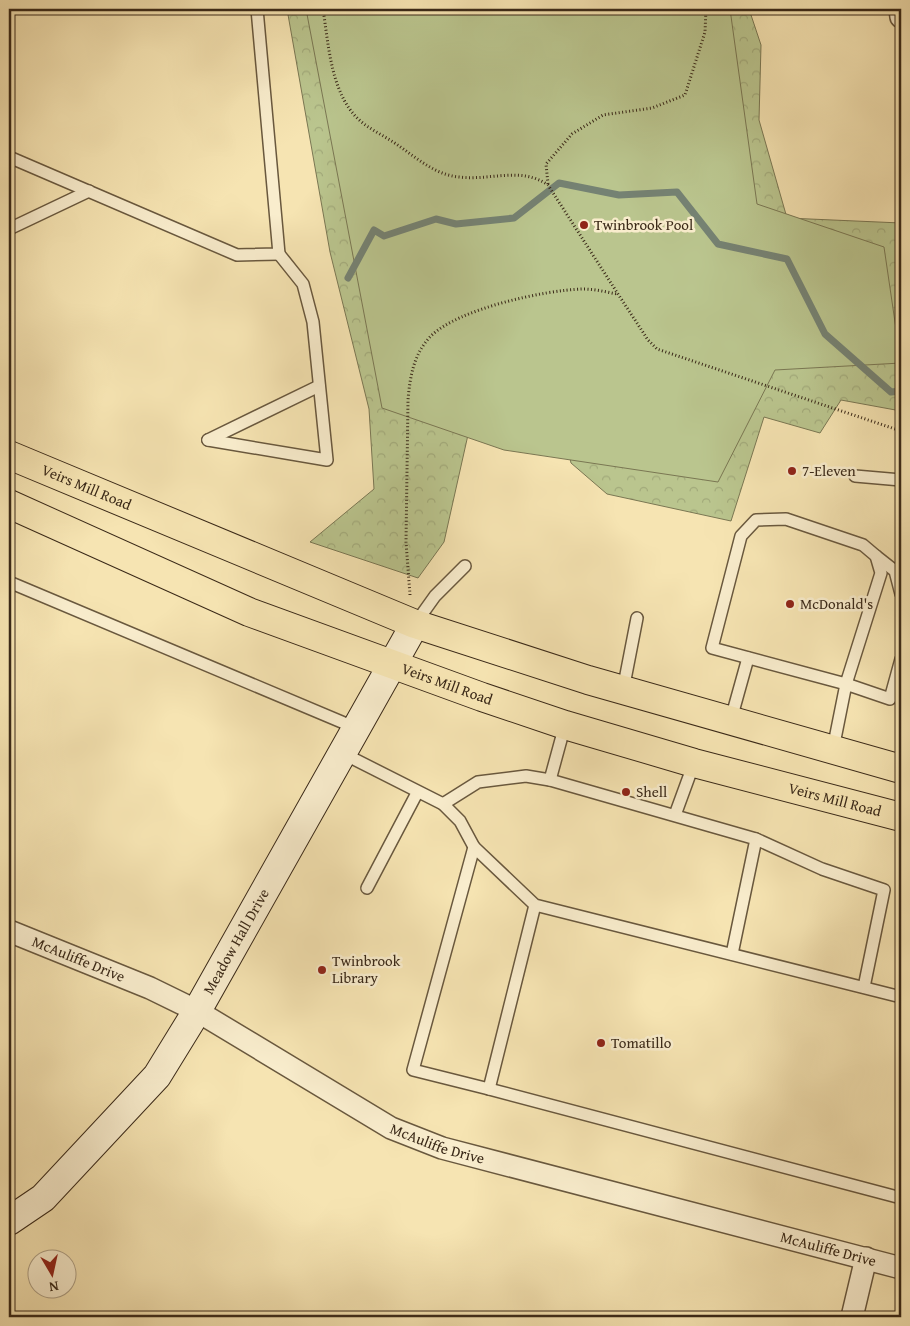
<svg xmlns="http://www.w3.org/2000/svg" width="910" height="1326" font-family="'Gentium Book Plus',serif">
<defs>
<pattern id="forest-crowns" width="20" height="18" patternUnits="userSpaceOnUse" patternTransform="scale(1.25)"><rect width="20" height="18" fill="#bac58e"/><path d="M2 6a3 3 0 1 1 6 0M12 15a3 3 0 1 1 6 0" fill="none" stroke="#a1a97a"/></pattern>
</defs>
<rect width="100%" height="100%" fill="#f6e4b2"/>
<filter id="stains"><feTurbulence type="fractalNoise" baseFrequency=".004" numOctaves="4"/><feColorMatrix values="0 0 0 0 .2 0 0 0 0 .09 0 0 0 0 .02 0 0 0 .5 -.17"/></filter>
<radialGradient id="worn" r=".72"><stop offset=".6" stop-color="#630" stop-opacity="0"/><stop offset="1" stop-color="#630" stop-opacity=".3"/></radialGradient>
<polygon fill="url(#forest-crowns)" stroke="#7a7753" points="287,9 749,9 761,45 759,120 787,218 901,223 901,411 841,400 820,433 764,417 731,521 607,494 571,463 562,424 487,350 444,542 418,578 310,542 374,489 369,409 330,252"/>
<polygon fill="#bac58e" stroke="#7a7753" points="306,9 730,9 757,204 884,247 901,363 775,370 718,482 504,450 382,408"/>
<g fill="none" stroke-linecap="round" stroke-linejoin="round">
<polyline stroke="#758273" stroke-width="7" points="348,278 374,230 384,236 436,219 456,224 514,218 559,183 619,195 677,192 718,244 787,259 825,334 891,392 901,391"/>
<defs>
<g id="lane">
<polyline points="9,157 237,255 279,254 257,9"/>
<polyline points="9,229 89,191"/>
<polyline points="208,440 327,460 313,322 303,284 279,254"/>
<polyline points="208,440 319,386"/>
<polyline points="855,476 901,480"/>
<polyline points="876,556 895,571 901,594"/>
<polyline points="9,582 356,728"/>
<polyline points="415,624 435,596 465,566"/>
<polyline points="623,690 637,618"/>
<polyline points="731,719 748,658"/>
<polyline points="833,749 846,684 881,573 876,556 863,545 786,519 756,520 741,536 712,648 846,684 890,699 901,659"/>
<polyline points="342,753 443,804 460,821 474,847"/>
<polyline points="550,780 565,725"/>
<polyline points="443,804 478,782 526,776 550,780 756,839 732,954"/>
<polyline points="675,815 694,763"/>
<polyline points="756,839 822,869 884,890 864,987"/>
<polyline points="367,888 417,793"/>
<polyline points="535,905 489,1089 413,1070 474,847 535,905 901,997"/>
<polyline points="489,1089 901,1198"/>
</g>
<g id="street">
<polyline points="900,9 901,17"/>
<path id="s1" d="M9,931L150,988L197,1011L391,1128L442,1148L901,1268"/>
<polyline points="852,1317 866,1258"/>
</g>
<g id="secondary">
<path id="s2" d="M9,1221L43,1198L157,1076L197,1011L415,624"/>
</g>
<g id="primary">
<path id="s3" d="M9,455L415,624L588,680L901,769"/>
<path id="s4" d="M9,504L249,612L482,697L565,725L694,763L901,817"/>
</g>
</defs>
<use href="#lane" stroke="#69583e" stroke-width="14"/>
<use href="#street" stroke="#69583e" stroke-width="24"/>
<use href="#secondary" stroke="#3a2918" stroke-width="30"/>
<use href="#primary" stroke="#3a2918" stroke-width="30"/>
<g stroke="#3a2918" stroke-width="3" stroke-dasharray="1 2.5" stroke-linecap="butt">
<path d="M323,9C329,47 331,99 364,124C375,132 388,138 399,146C418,159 436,175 459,177C490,181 521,166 548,185L618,294L648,340L657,349L901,431"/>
<polyline points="548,184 546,164 572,134 603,115 652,108 685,95 705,32 706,9"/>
<path d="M410,595L406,542L408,400C410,376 414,353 431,336C458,309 544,290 583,289C595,289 606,292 617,294"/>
</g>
<use href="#lane" stroke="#f9edcd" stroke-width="11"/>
<use href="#street" stroke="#f9edcd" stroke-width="21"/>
<use href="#secondary" stroke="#f9edcd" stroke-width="28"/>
<use href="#primary" stroke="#f6e4b2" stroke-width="28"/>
</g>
<g fill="#8f2418" stroke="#f9edcd" stroke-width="2">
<circle cx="584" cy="225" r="5"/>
<circle cx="792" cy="471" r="5"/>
<circle cx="790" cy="604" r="5"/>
<circle cx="626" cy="792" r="5"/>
<circle cx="322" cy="970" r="5"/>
<circle cx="601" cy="1043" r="5"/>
</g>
<g text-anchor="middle" stroke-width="5" stroke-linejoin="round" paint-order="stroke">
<g font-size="15" fill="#3a2918" stroke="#f9edcd" text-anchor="start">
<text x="594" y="230">Twinbrook Pool</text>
<text x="802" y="476">7-Eleven</text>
<text x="800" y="609">McDonald's</text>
<text x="636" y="797">Shell</text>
<text x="332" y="966">Twinbrook<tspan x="332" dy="17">Library</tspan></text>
<text x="611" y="1048">Tomatillo</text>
</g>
<g font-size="15" fill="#3a2918" stroke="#f9edcd">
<text dy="5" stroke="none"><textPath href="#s3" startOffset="84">Veirs Mill Road</textPath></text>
<text dy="5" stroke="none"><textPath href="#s4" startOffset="474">Veirs Mill Road</textPath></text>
<text dy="5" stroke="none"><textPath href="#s4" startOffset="879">Veirs Mill Road</textPath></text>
<text dy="5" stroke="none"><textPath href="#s2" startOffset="364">Meadow Hall Drive</textPath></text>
<text dy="5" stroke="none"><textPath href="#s1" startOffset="75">McAuliffe Drive</textPath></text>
<text dy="5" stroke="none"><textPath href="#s1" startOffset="480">McAuliffe Drive</textPath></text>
<text dy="5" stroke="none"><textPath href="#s1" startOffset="885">McAuliffe Drive</textPath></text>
</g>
</g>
<rect width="910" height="1326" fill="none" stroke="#f6e4b2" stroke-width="30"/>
<rect x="10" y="10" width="890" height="1306" fill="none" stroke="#3a2918" stroke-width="2.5"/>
<rect x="15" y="15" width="880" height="1296" fill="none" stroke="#3a2918"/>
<g transform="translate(52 1274) rotate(171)"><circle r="24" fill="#f9edcd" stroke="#ad9f85"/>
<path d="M0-4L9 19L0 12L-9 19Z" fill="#8f2418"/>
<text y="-8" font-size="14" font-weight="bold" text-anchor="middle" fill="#3a2918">N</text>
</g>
<rect width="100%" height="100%" filter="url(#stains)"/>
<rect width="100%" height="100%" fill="url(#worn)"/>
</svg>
